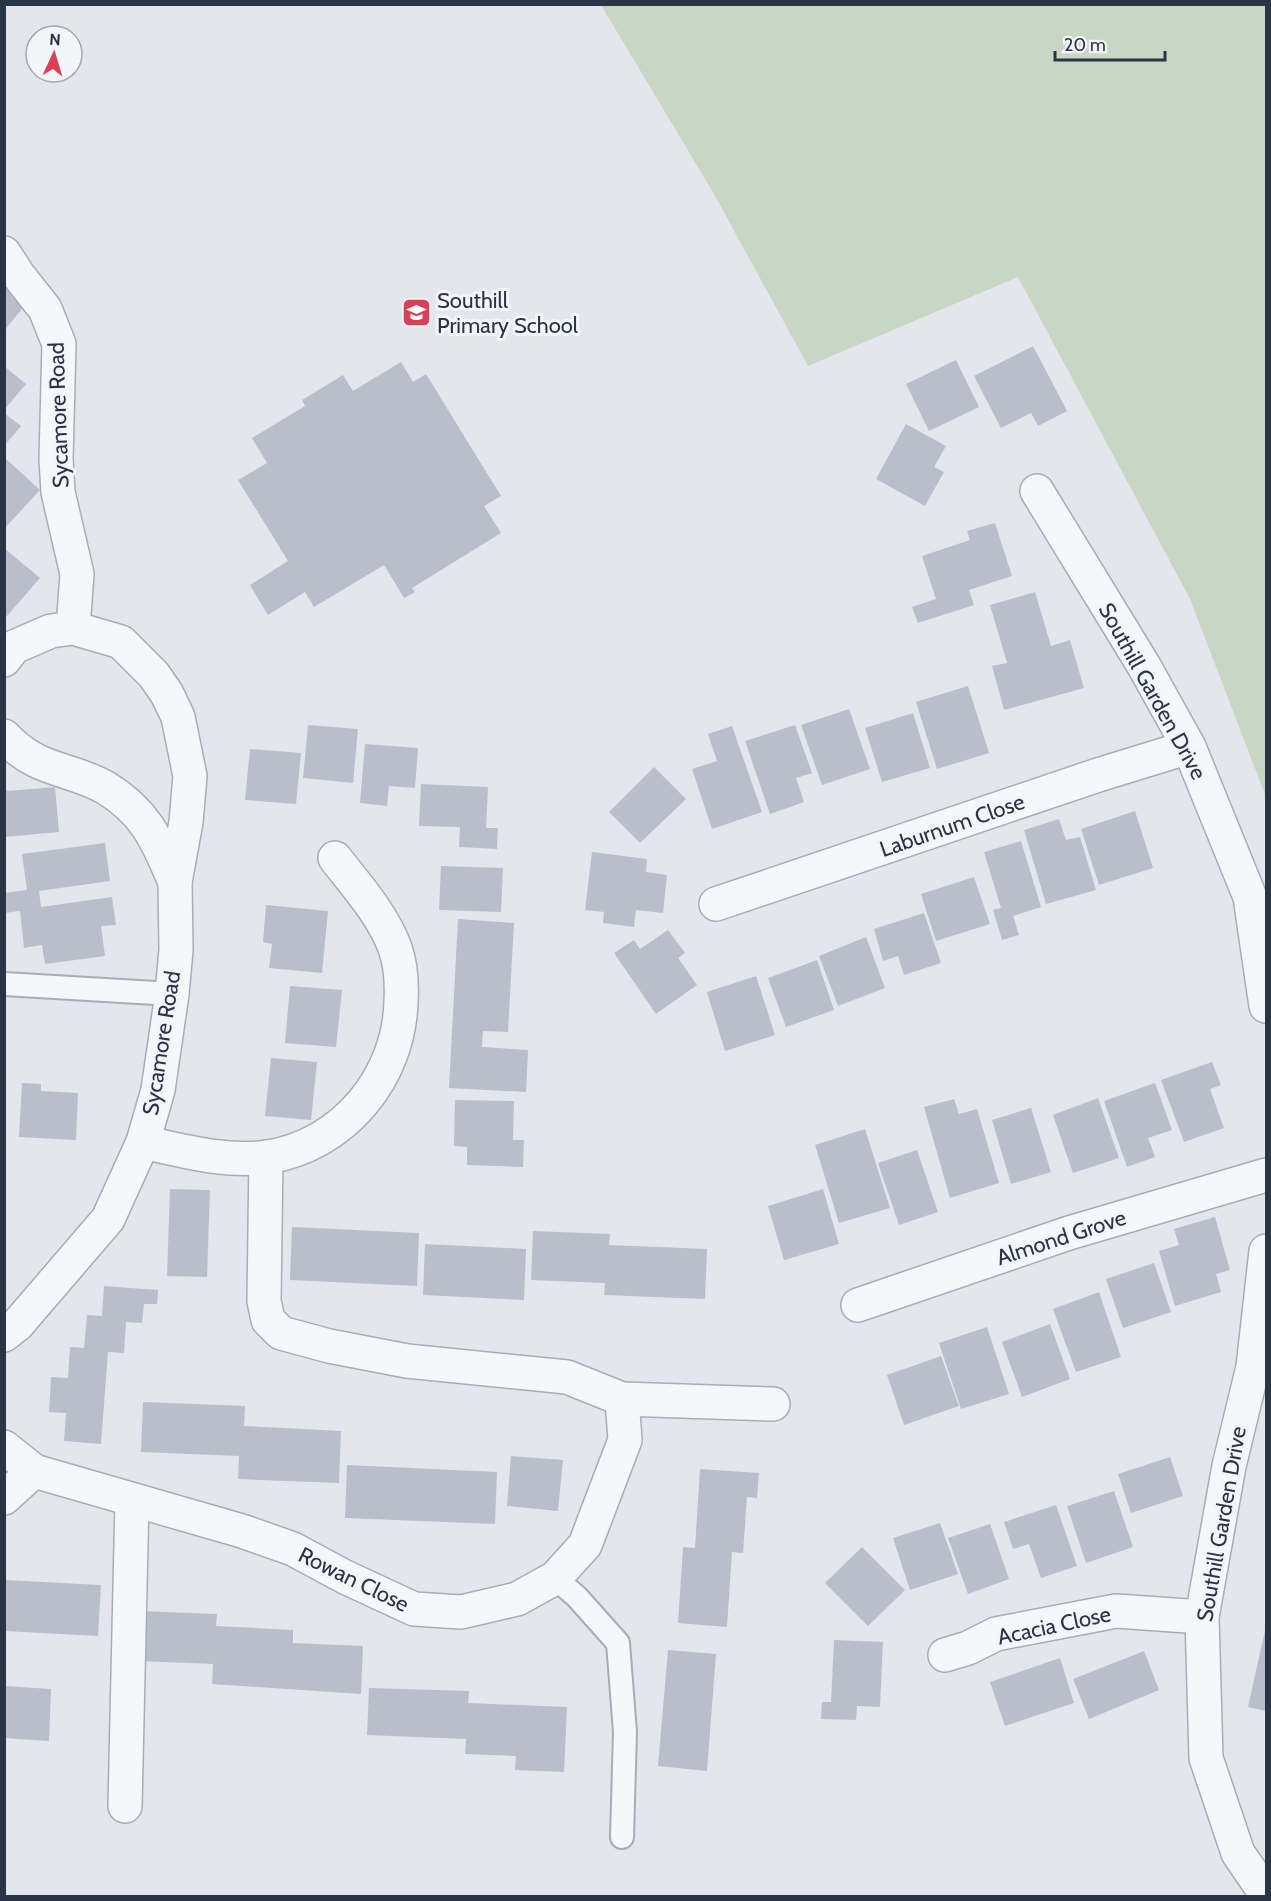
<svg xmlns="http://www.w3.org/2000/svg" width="1271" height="1901" font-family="Cabin,sans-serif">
<rect width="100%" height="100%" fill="#e3e6ec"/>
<polygon fill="#c8d7c3" points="601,5 1266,5 1266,797 1190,599 1018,277 808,366 714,194"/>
<g fill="#b9bfca">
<polygon points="4,281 29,300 4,331"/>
<polygon points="1033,346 1067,411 1038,426 1031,413 1001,428 974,376"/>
<polygon points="956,360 979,407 929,431 906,384"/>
<polygon points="401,362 413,382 426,374 501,496 484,506 501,533 412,588 415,592 404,598 384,565 314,607 305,592 268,615 250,585 288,561 238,480 267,463 252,438 305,406 302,400 343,375 353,391"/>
<polygon points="4,366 26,384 4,410"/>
<polygon points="4,413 21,426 4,446"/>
<polygon points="906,424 946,446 934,467 944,472 925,506 876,479"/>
<polygon points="4,457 40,490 4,529"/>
<polygon points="995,523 1012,576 969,590 974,605 918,623 912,607 936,599 922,556 970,540 967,531"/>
<polygon points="4,548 40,578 7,616 4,615"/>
<polygon points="1035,592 1051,646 1070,640 1084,688 1004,710 992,666 1007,663 990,605"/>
<polygon points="968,686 989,753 937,769 916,702"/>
<polygon points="849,709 870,769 822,785 801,725"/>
<polygon points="913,713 930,768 882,782 865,728"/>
<polygon points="308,725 358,729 353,783 303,778"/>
<polygon points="795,725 812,773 796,778 804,802 770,814 745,741"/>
<polygon points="732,726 762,812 712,829 692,769 717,761 708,734"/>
<polygon points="365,744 418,748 415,788 389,786 387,806 360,803"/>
<polygon points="250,749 301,753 296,804 245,800"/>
<polygon points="654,767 686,799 640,843 609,812"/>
<polygon points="4,783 7,791 55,787 59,832 4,837"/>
<polygon points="421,784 488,787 486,828 498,828 497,849 459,847 460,827 419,826"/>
<polygon points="1135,811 1153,868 1099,885 1081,829"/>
<polygon points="1059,819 1066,840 1080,837 1096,890 1046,904 1024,830"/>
<polygon points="1021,841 1041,907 1013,916 1019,935 1002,940 993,910 1001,908 984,852"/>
<polygon points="105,843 110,881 39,891 41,907 112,897 116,925 101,926 105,956 45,964 42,945 24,948 20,911 4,913 4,893 27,890 22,854"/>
<polygon points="592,852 647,859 646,872 667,875 663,913 636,910 634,927 603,923 604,912 585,910"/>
<polygon points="441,866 503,868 501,912 439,910"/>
<polygon points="974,877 990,924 936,941 921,894"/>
<polygon points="266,905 328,911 322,973 269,968 272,944 263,942"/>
<polygon points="924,913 941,963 904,975 898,956 883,961 874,929"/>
<polygon points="458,919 514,923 508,1032 483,1031 482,1047 528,1050 526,1092 449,1088"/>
<polygon points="668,930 685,953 678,958 697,985 656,1014 614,953 634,940 640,949"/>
<polygon points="866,937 885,988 838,1006 819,956"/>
<polygon points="817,960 834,1010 786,1027 768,978"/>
<polygon points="756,976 775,1035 725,1051 707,992"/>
<polygon points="290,986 342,990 336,1047 285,1043"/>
<polygon points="271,1058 317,1062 311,1120 265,1116"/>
<polygon points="1212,1062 1221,1085 1210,1089 1224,1128 1184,1142 1161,1080"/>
<polygon points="22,1083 41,1084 41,1091 78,1093 76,1140 19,1137"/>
<polygon points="1155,1083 1172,1130 1148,1138 1155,1157 1127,1167 1104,1101"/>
<polygon points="1098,1098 1119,1158 1073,1173 1053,1115"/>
<polygon points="954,1099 959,1114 977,1109 999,1183 950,1198 924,1107"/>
<polygon points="455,1100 514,1101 513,1140 524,1140 523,1167 467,1165 467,1147 454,1146"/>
<polygon points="1031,1108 1051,1172 1011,1184 992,1120"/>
<polygon points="865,1129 890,1208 839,1223 815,1145"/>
<polygon points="917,1150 938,1212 899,1225 878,1163"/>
<polygon points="170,1189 210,1190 207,1277 167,1276"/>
<polygon points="823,1189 839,1244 784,1260 768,1206"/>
<polygon points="1215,1217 1230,1270 1216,1274 1221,1292 1175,1306 1159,1251 1179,1245 1174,1229"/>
<polygon points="292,1227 419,1233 417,1286 290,1280"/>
<polygon points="533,1231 610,1234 609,1245 707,1249 705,1299 604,1295 605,1283 531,1280"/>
<polygon points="425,1244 526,1249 524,1300 423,1295"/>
<polygon points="1154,1263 1171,1312 1123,1328 1106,1279"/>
<polygon points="104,1286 158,1290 157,1304 144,1304 142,1323 126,1322 124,1353 108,1352 101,1444 64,1441 66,1413 49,1412 51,1377 68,1378 70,1347 84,1348 87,1315 102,1316"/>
<polygon points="1099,1292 1121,1357 1076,1372 1053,1309"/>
<polygon points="1050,1324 1070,1379 1022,1397 1002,1342"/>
<polygon points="987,1327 1009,1394 961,1409 939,1343"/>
<polygon points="941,1356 959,1406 904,1425 887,1375"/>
<polygon points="143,1402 245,1406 244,1426 341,1431 339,1483 238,1479 239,1456 141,1452"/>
<polygon points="511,1456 563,1460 558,1511 507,1506"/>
<polygon points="1170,1457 1183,1496 1131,1513 1118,1474"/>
<polygon points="347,1465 497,1472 495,1524 345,1518"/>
<polygon points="700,1469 759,1473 757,1498 747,1497 743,1553 732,1552 727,1627 678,1623 683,1547 695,1548"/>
<polygon points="1114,1491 1133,1547 1086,1563 1067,1506"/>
<polygon points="1056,1505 1077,1566 1041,1578 1029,1544 1013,1549 1004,1522"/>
<polygon points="940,1523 958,1574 910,1590 893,1538"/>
<polygon points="990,1524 1009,1579 968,1594 948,1538"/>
<polygon points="862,1547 905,1590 868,1626 825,1583"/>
<polygon points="4,1580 101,1585 98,1636 4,1631"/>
<polygon points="140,1611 217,1614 216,1626 293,1630 293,1643 363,1646 361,1694 212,1684 213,1664 138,1661"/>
<polygon points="1266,1626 1266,1711 1248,1707"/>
<polygon points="834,1640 883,1642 880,1707 857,1706 856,1720 821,1719 822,1702 831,1702"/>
<polygon points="668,1650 716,1654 707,1771 658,1766"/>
<polygon points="1144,1651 1159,1690 1089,1719 1073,1679"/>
<polygon points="1060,1658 1074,1703 1005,1726 990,1682"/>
<polygon points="4,1686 51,1689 49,1741 4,1738"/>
<polygon points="369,1688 469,1691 468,1703 567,1707 564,1772 515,1770 516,1756 465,1754 466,1739 367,1735"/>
</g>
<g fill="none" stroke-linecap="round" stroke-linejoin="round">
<defs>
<g id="lane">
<polyline points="4,984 172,994"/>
<polyline points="555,1578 577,1597 618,1643 625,1732 622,1837"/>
</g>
<g id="street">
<polyline points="4,253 19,276 45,309 59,344 56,459 58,492 77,574 73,628"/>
<polyline points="1037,491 1144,666 1189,747 1250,897 1266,1006"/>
<polyline points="4,660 14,647 51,631 73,628 121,642 154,675 167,694 178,717 190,776 186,822 175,882 176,950 172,994 158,1090 143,1142 108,1219 17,1325 4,1335"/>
<path d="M4,736C38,773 70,767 106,788C147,813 157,841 175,882"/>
<polyline points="716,904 1098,775 1189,747"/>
<path d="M143,1142C184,1151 226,1163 268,1157C344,1145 399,1077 401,1002C402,984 401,965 395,948C383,915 356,885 335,858"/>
<polyline points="266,1157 264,1301 268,1320 281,1333 329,1346 407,1361 567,1377 622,1399 773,1404"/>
<polyline points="1266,1251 1253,1367 1229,1466 1202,1617 1206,1758 1238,1853 1266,1894"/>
<polyline points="858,1305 1069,1233 1266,1175"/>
<polyline points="4,1447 34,1471 242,1531 293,1549 345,1577 414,1609 461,1612 517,1599 555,1578 585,1545 625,1440 622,1399"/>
<polyline points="4,1498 34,1471"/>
<polyline points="945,1655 968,1648 996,1634 1116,1611 1202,1617"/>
<polyline points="125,1806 132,1500"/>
</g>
</defs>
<use href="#lane" stroke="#a7adb7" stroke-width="26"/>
<use href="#street" stroke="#a7adb7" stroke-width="36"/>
<use href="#lane" stroke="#f6f7fa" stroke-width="22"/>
<use href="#street" stroke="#f6f7fa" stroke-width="33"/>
</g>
<defs>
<symbol id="school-square" viewBox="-11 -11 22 22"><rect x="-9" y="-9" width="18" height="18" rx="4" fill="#db3e57" stroke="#f3f5f9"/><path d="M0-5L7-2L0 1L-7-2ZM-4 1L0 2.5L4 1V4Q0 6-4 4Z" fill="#fff"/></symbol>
</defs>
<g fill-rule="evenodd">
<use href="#school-square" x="400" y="296" width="33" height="33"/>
</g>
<g text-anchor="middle" stroke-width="6" stroke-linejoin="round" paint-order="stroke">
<g font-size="22" fill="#293446" stroke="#f3f5f9" text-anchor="start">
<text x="437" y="308">Southill<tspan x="437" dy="25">Primary School</tspan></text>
</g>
<g font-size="22" fill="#293446" stroke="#f3f5f9">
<text transform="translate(58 415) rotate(-92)" y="8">Sycamore Road</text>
<text transform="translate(1153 691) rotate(61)" y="8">Southill Garden Drive</text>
<text transform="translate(952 825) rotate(-19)" y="8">Laburnum Close</text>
<text transform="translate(161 1043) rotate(-81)" y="8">Sycamore Road</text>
<text transform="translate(1061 1237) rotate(-18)" y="8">Almond Grove</text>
<text transform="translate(1221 1524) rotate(-80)" y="8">Southill Garden Drive</text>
<text transform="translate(354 1579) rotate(26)" y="8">Rowan Close</text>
<text transform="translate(1054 1625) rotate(-12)" y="8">Acacia Close</text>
</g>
</g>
<rect width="1271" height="1901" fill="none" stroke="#293446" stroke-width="12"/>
<g transform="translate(54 54) rotate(4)"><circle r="28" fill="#f3f5f9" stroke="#a2a8b1" stroke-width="1.5"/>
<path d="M0-4.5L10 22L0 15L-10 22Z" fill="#db3e57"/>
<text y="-9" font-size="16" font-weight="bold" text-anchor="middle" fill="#293446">N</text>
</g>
<path d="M1055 51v9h110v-9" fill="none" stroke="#293446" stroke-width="3"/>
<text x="1064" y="51" font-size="18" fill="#293446" stroke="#f3f5f9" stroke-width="4.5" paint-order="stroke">20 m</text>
</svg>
